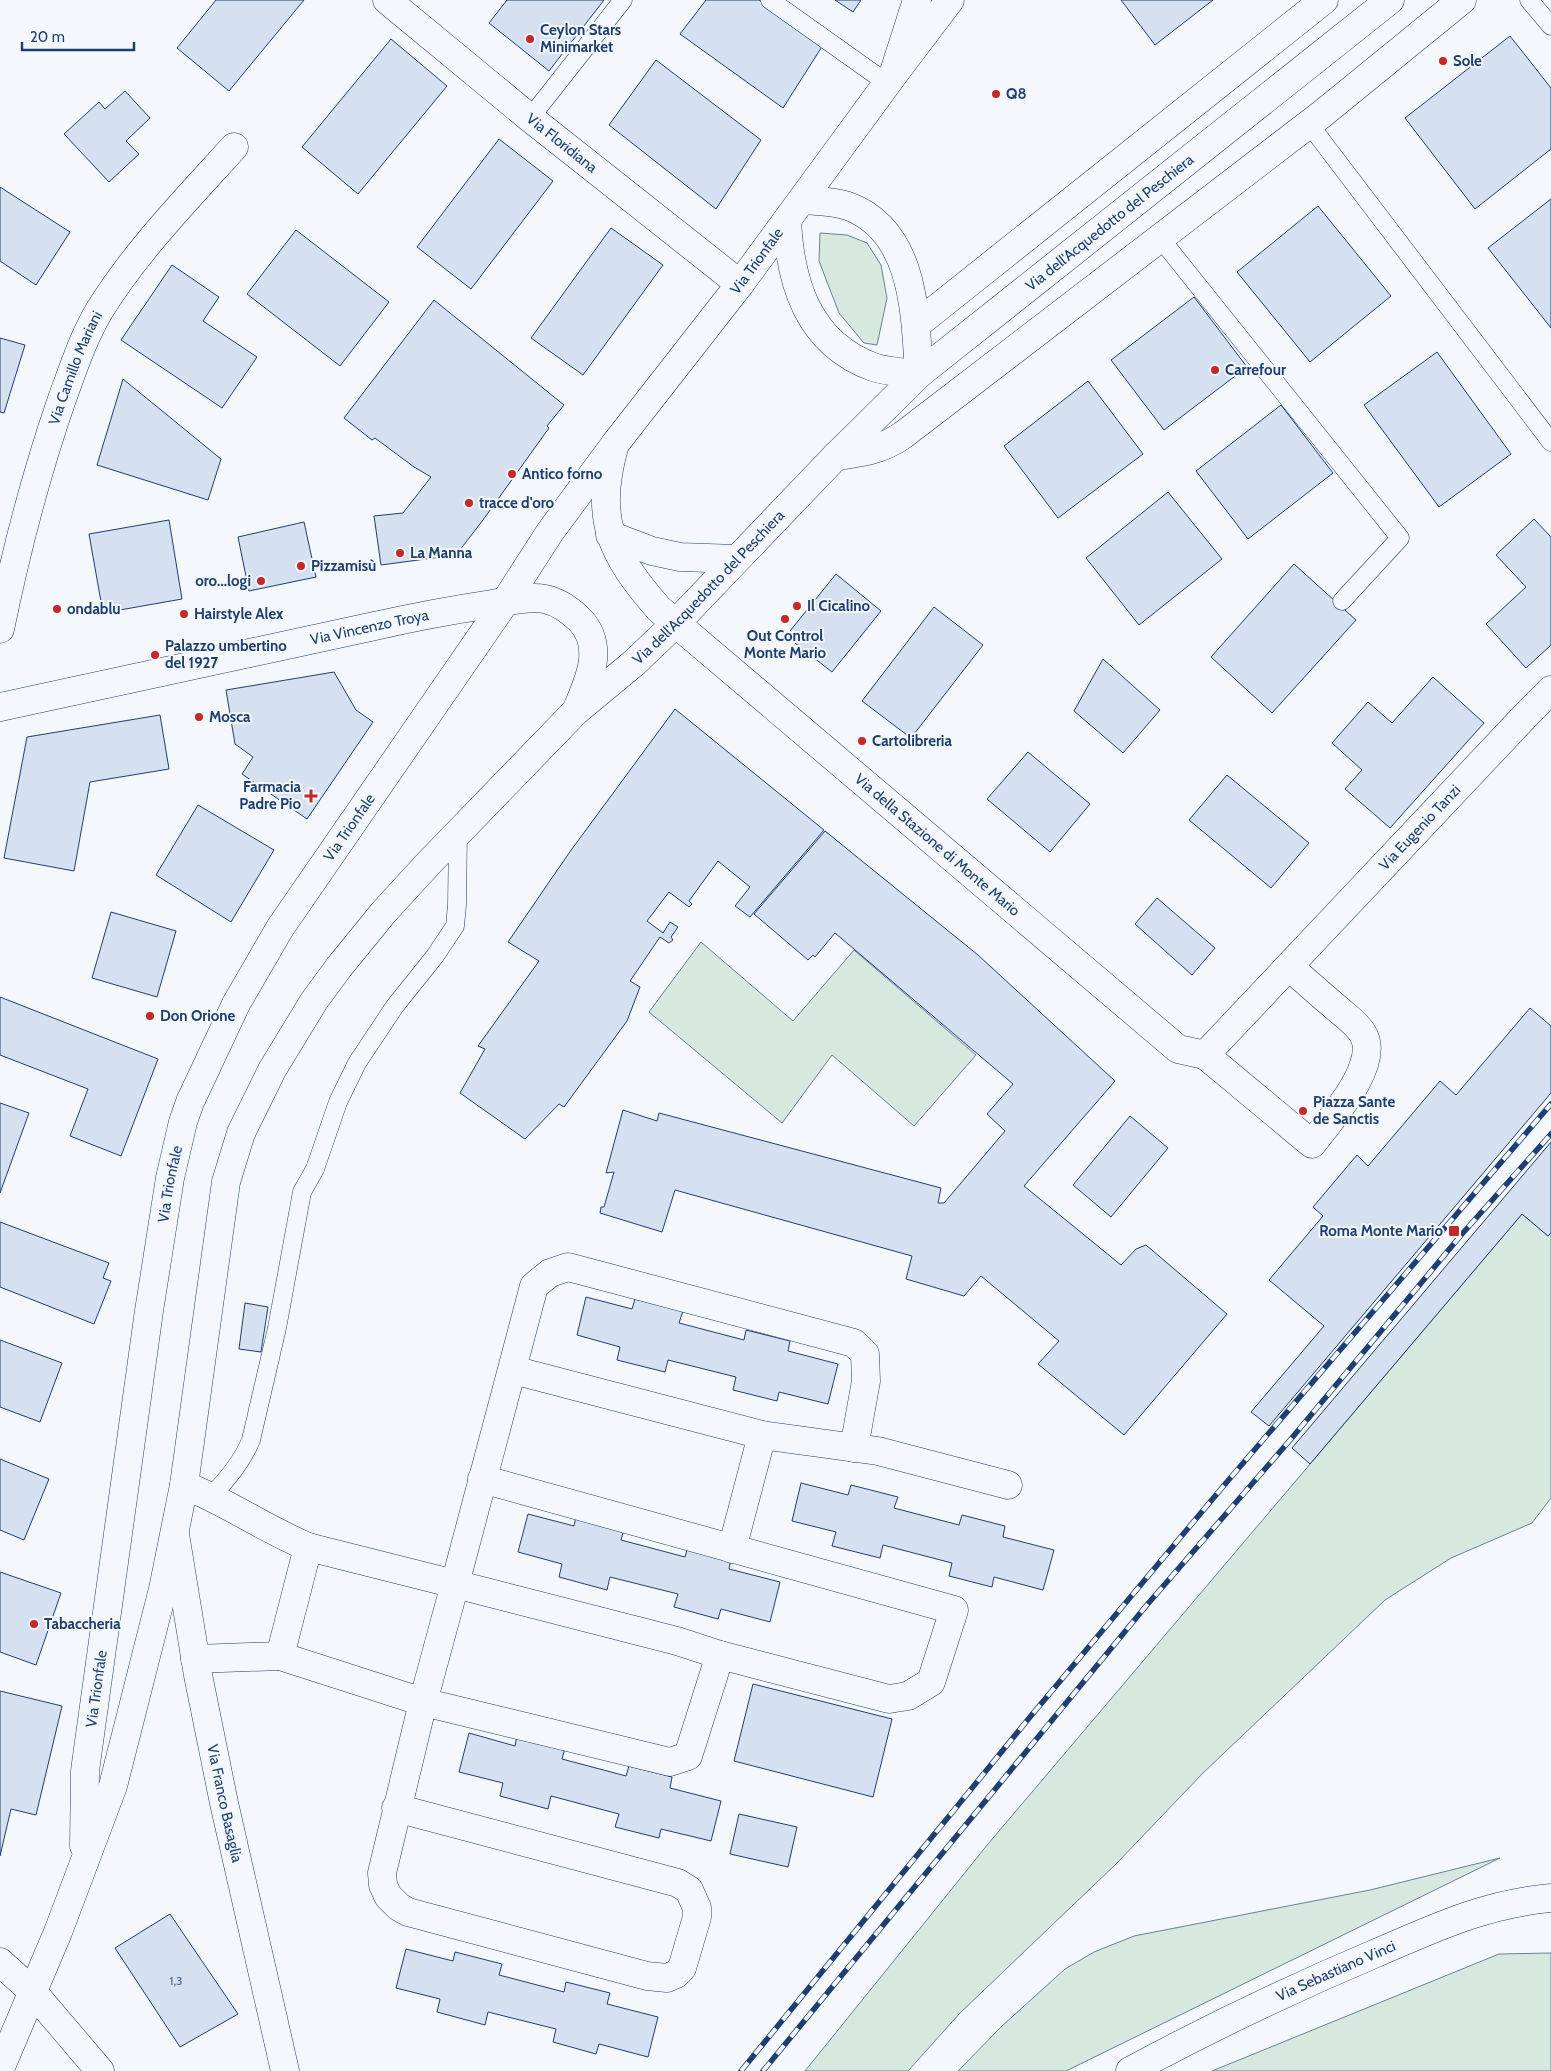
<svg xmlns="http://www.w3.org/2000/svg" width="1551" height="2071" font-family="Cabin,sans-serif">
<rect width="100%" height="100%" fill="#f4f7fb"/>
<g fill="#d7e8df" stroke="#687fa3">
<polygon points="820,233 847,235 867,243 881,265 887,298 877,345 864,343 839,313 819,261"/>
<polygon points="701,942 793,1021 854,950 976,1055 914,1126 832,1055 782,1123 649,1012"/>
<polygon points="1522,1214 1548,1236 1551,1233 1551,1498 1532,1523 1451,1558 1385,1600 1203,1773 1116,1864 960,2013 908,2071 805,2071 988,1844"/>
<polygon points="1500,1858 1066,2071 958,2071 1002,2026 1065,1969 1094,1952 1134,1936 1370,1890"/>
<polygon points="1551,1953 1551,2071 1212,2071 1499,1954"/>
</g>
<g fill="#d5e0f0" stroke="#1d3f73">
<polygon points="216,0 304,0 229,91 177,48"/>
<polygon points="507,0 604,0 549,71 489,23"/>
<polygon points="706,0 759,0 823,45 783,108 680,34"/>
<polygon points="835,0 861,0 853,12"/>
<polygon points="1121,0 1213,0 1155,45"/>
<polygon points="1510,36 1551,88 1551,149 1475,209 1405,118"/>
<polygon points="391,39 447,86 358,194 302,147"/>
<polygon points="656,60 761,140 716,209 609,125"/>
<polygon points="125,91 150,118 126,141 139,154 109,182 64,134 99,102 105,109"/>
<polygon points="499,139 553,181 471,289 417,247"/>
<polygon points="0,187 70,232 36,285 0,261"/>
<polygon points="1551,199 1551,328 1488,248"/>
<polygon points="1318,206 1391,296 1310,362 1237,272"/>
<polygon points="611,228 663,265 583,375 531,338"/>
<polygon points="296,230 389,302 340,366 247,294"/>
<polygon points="172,265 219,297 203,321 257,357 222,408 121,340"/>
<polygon points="1194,297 1247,367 1164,430 1111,360"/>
<polygon points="434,300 564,405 547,426 549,428 483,520 456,555 381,565 374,516 403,513 431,477 414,467 375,438 372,440 344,418"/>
<polygon points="0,338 25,345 4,413 0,412"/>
<polygon points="1437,352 1511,454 1439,507 1364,405"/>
<polygon points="123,379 221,459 208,500 97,465"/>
<polygon points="1088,381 1143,454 1058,518 1004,446"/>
<polygon points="1281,405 1333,473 1248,539 1196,471"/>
<polygon points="1168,492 1222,559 1139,625 1086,558"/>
<polygon points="1534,519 1551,537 1551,645 1526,668 1486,624 1526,587 1496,555"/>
<polygon points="169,520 182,599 103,613 89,534"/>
<polygon points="304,522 316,577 249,591 238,537"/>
<polygon points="1294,564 1356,620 1272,713 1211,657"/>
<polygon points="836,574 881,611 832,672 786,636"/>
<polygon points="934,607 983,645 911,738 862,701"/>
<polygon points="1103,659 1160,710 1123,753 1074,711"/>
<polygon points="334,672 356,710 373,722 307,819 242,774 253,757 235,744 226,690"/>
<polygon points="1433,677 1484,723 1390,828 1345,789 1362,770 1332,743 1368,702 1392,723"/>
<polygon points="675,709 824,830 750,917 735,906 750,887 718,861 689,901 692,904 689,907 669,892 647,921 663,933 670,922 678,927 671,937 673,940 669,943 660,937 630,981 640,987 627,1021 564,1107 559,1104 525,1139 460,1093 485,1049 478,1046 539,961 508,942 569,853"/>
<polygon points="160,715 169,769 90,782 74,871 4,858 27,737"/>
<polygon points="1028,752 1090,804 1050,852 987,799"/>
<polygon points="1227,775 1309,843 1271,888 1189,820"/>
<polygon points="198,805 274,850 231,922 156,875"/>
<polygon points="825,831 978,955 1115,1081 1024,1186 1121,1265 1136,1249 1146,1245 1227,1314 1124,1435 1038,1364 1059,1341 981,1276 964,1296 906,1279 912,1256 675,1190 662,1232 600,1213 601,1207 604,1207 614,1172 606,1173 623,1110 657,1121 659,1113 941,1188 938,1203 944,1203 1005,1131 987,1114 1013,1084 835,933 815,957 813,955 808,960 754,914"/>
<polygon points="1157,898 1215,948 1192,975 1135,924"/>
<polygon points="111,912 176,931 157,997 92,978"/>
<polygon points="0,997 158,1059 121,1156 70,1136 88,1089 0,1055"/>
<polygon points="1530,1008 1551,1026 1551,1093 1269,1426 1251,1412 1324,1326 1269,1280 1323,1216 1313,1207 1357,1155 1368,1166 1440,1081 1456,1095"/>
<polygon points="0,1103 29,1113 0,1193"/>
<polygon points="1130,1116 1168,1148 1111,1217 1073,1185"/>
<polygon points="1551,1142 1551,1233 1548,1236 1522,1214 1310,1464 1292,1448"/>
<polygon points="0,1222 109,1263 103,1278 111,1281 94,1324 0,1287"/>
<polygon points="586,1297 632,1309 635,1299 683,1311 679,1323 744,1340 746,1330 790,1341 788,1351 838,1364 828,1404 779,1392 777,1401 733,1390 736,1377 668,1360 665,1372 617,1360 620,1347 577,1335"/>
<polygon points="245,1303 268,1307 261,1352 239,1349"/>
<polygon points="0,1340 62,1363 40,1422 0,1407"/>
<polygon points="0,1459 49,1479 24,1540 0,1530"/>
<polygon points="801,1483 848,1495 851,1485 898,1497 894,1508 959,1525 962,1515 1005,1526 1003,1537 1054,1550 1043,1590 994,1577 992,1587 949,1576 952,1563 883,1545 880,1558 832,1546 836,1532 792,1521"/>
<polygon points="528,1514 574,1526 576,1517 624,1529 621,1540 685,1557 688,1547 731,1558 729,1569 780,1582 770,1622 721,1609 718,1619 674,1607 678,1594 610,1577 607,1590 559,1577 562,1564 518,1552"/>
<polygon points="0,1572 61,1593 36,1665 0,1652"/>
<polygon points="753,1684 892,1719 873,1797 734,1761"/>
<polygon points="0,1691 62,1706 36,1815 11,1809 0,1856"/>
<polygon points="469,1733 515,1746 517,1735 565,1748 562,1759 626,1776 629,1766 672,1777 670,1788 721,1801 711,1841 661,1829 659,1838 615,1827 619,1814 551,1796 548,1809 500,1796 503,1783 459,1772"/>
<polygon points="739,1814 797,1827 788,1867 730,1854"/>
<polygon points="170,1914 238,2014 180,2047 115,1948"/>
<polygon points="406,1949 453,1961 455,1952 502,1964 499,1975 564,1992 566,1982 610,1993 607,2004 658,2017 648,2057 599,2044 596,2054 553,2042 556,2029 488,2012 485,2025 437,2012 440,1999 396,1988"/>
</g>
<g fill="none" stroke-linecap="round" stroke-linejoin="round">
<defs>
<g id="service">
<polyline points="770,0 887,83"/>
<polyline points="1529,0 1551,26"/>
<polyline points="530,118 623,0"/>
<polyline points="1309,124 1551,442"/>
<polyline points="1160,238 1400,538 1342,601"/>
<path d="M211,1496C228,1479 242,1462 251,1440L277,1328L302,1192L315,1169L338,1102L357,1063L395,1006L435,956L455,926L457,905L458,832"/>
</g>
<g id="minor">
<path id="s1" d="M387,0L530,118L740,284"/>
<polyline points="894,72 917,0"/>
<path d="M802,200C818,201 833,201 848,206C915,231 915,313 919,374"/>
<polyline points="916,325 1324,0"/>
<path id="s2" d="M615,444C593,518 611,554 659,609L1178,1049L1205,1055"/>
<path d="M836,456C861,453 882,450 903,435L1322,114L1462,0"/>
<polyline points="610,535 652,551 680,557 736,559"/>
<path id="s3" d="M0,629C16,551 36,474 62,399C73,369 83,338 99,311C136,251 187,199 234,147"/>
<path id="s4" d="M0,707C123,681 246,654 370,627C410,618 451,610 492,604C508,601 529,596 545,599C558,602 571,611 580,620C606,647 588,683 576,711"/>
<path id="s5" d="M1289,967C1306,981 1322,996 1339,1010C1347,1017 1358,1025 1363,1034C1381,1065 1329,1121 1312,1144L1205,1055L1527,714L1551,690"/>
<polyline points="513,1370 762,1435 732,1549"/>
<polyline points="762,1435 878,1451 1008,1485"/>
<polyline points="482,1479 954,1610 931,1682 908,1696 889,1699 720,1655"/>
<path d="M184,1485C227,1502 265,1529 308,1547"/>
<path id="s6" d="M175,1534L198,1675L224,1803L285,2071"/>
<polyline points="280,1656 423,1702 670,1762 688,1756 720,1655 677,1641 455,1584 423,1702 382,1873 383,1885 388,1896 399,1907 408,1912 647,1976 667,1978 676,1974 682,1968 697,1917 697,1908 689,1890 678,1883 396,1808"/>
<polyline points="195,1659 280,1656 308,1547 455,1584 534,1286 550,1273 568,1267 854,1343 865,1354 866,1381 854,1448"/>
<polyline points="0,1962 32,1991 100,2071"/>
</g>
<g id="tertiary">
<path id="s7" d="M1130,2071C1210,2028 1291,1989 1374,1954C1435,1928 1484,1904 1551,1898"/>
</g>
<path id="secondary" d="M787,220C790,283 808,343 873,367C887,372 904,372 919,374"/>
<g id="primary">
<path id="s8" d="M84,1846L85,1771L88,1749L149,1311L170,1178L183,1122L190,1102L236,1004L280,928L505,602L550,532L615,444L740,284L894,74L950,0"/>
<path id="s9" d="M0,2069L58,1932L113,1786L163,1589L184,1485L226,1182L241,1133L272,1070L314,1001L339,967L383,913L426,866L576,711L634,663L676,623L836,456L919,374L1390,0"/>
</g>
</defs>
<use href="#service" stroke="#1d3f73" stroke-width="19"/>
<use href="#minor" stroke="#1d3f73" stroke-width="29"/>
<use href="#tertiary" stroke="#1d3f73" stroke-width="29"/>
<use href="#secondary" stroke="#1d3f73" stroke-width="29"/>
<use href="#primary" stroke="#1d3f73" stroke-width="29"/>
<use href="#service" stroke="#f4f7fb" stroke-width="18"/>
<use href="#minor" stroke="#f4f7fb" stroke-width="28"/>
<use href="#tertiary" stroke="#f4f7fb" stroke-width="28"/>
<use href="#secondary" stroke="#f4f7fb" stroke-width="28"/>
<use href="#primary" stroke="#f4f7fb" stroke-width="28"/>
<defs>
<g id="rail">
<polyline points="741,2071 1030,1717 1226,1483 1551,1104"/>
<polyline points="763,2071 1146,1606 1291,1439 1462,1234 1551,1134"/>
</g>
</defs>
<use href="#rail" stroke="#1d3f73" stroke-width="5.5"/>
<use href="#rail" stroke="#f4f7fb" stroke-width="4" stroke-dasharray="11" stroke-linecap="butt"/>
</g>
<g fill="#c62828" stroke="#f4f7fb" stroke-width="2">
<circle cx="530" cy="39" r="5"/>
<circle cx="1443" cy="61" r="5"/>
<circle cx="996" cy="94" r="5"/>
<circle cx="1215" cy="370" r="5"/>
<circle cx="512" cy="474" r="5"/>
<circle cx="469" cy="503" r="5"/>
<circle cx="400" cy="553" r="5"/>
<circle cx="301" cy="566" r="5"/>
<circle cx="261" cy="581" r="5"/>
<circle cx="797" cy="606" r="5"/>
<circle cx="57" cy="609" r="5"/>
<circle cx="184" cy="614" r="5"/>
<circle cx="785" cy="619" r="5"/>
<circle cx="155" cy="655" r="5"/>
<circle cx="199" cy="717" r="5"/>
<circle cx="862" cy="741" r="5"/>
<path d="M308.5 788.5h5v5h5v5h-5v5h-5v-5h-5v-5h5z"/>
<circle cx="150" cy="1016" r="5"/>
<circle cx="1303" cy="1111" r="5"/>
<rect x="1448" y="1225" width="12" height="12" rx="2.5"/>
<circle cx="34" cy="1624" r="5"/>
</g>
<g text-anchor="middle" stroke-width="4" stroke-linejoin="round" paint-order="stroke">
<g font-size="12" fill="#4b6792">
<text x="176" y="1985">1,3</text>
</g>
<g font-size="15" font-weight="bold" fill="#1d3f73" stroke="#f4f7fb" text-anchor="start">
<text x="540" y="35">Ceylon Stars<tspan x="540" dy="17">Minimarket</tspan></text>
<text x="1453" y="66">Sole</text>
<text x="1006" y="99">Q8</text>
<text x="1225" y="375">Carrefour</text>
<text x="522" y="479">Antico forno</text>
<text x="479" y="508">tracce d'oro</text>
<text x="410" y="558">La Manna</text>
<text x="311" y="571">Pizzamisù</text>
<text x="251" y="586" text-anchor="end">oro...logi</text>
<text x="807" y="611">Il Cicalino</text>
<text x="67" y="614">ondablu</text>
<text x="194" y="619">Hairstyle Alex</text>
<text x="785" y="641" text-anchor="middle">Out Control<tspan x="785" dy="17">Monte Mario</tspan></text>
<text x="165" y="651">Palazzo umbertino<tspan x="165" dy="17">del 1927</tspan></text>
<text x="209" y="722">Mosca</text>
<text x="872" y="746">Cartolibreria</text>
<text x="301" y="792" text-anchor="end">Farmacia<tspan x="301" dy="17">Padre Pio</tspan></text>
<text x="160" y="1021">Don Orione</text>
<text x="1313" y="1107">Piazza Sante<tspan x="1313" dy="17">de Sanctis</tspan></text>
<text x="1443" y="1236" text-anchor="end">Roma Monte Mario</text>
<text x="44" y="1629">Tabaccheria</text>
</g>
<g font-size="15" fill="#1d3f73" stroke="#f4f7fb">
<text dy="5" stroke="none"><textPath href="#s1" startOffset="226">Via Floridiana</textPath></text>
<text dy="5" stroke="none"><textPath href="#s9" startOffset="2238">Via dell'Acquedotto del Peschiera</textPath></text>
<text dy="5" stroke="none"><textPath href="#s8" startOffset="1769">Via Trionfale</textPath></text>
<text dy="5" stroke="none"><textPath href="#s3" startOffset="272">Via Camillo Mariani</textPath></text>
<text dy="5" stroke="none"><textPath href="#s9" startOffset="1695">Via dell'Acquedotto del Peschiera</textPath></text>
<text dy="5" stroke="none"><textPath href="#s4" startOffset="378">Via Vincenzo Troya</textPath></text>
<text dy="5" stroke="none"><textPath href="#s8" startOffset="1071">Via Trionfale</textPath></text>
<text dy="5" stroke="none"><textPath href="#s5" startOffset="679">Via Eugenio Tanzi</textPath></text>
<text dy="5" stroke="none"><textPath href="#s2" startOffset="546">Via della Stazione di Monte Mario</textPath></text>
<text dy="5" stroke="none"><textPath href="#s8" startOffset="668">Via Trionfale</textPath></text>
<text dy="5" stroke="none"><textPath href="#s8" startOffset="158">Via Trionfale</textPath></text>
<text dy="5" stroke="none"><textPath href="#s6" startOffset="274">Via Franco Basaglia</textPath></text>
<text dy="5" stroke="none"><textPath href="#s7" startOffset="229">Via Sebastiano Vinci</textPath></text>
</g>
</g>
<path d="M22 42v8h112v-8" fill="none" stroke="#1d3f73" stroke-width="2.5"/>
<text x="30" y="42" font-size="15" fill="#1d3f73" stroke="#f4f7fb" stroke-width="4" paint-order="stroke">20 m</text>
</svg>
